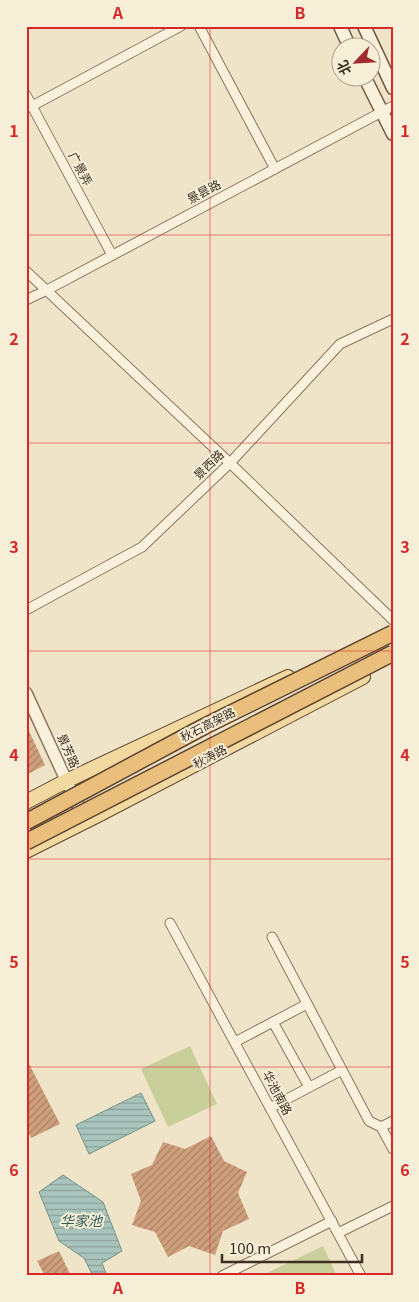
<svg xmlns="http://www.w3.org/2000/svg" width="419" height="1302" font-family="Georgia,'Noto Sans SC',serif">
<defs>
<pattern id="water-rules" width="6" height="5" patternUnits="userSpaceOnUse" patternTransform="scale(1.25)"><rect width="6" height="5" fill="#a9c4bc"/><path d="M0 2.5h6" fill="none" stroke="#8ba098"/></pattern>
<pattern id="building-hatch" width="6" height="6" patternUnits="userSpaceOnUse" patternTransform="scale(1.25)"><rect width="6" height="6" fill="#cf9f7d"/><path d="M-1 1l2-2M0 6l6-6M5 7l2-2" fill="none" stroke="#a98266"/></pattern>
</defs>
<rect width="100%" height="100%" fill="#f0e4c8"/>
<g fill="#c9cf9b">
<polygon points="190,1046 217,1104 168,1127 141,1069"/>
<polygon points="323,1246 337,1276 261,1276"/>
</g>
<g fill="url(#water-rules)" stroke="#6f938a">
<polygon points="141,1093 155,1121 89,1154 76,1125"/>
<polygon points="63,1175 103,1202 122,1251 102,1263 107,1276 93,1276 84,1258 59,1241 39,1192"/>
</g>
<g fill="url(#building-hatch)">
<polygon points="26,725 45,765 26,775"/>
<polygon points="26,1058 60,1124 31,1138 26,1128"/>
<polygon points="211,1136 224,1161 247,1172 238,1193 249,1219 223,1231 215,1255 189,1246 168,1257 155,1232 132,1225 141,1201 131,1174 152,1165 163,1142 185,1149"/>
<polygon points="59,1251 71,1276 45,1276 37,1261"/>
</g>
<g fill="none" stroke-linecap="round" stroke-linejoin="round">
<defs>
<g id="minor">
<polyline points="199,26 275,169"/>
<polyline points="26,95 112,255"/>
<polyline points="32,106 181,26"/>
<polyline points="26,271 230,463 393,620"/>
<polyline points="26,300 47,290 393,106"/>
<polyline points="26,610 142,547 230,463 340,344 393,319"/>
<polyline points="170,923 361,1276"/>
<polyline points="272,937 369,1121 381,1127 393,1149"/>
<polyline points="273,1022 309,1087"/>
<polyline points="235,1042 307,1004"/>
<polyline points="270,1108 342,1070"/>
<polyline points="381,1127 393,1121"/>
<polyline points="338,1233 393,1206"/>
<polyline points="222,1276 332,1221"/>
</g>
<polyline id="tertiary" points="26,693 85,821"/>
<g id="secondary">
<polyline points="340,26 350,48"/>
<polyline points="364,26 393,88"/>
<polyline points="365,78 393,134"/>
</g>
<g id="primary">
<polyline points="26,802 66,781 288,677"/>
<polyline points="26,851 96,816 363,677"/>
</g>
</defs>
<use href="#minor" stroke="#8d765c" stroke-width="11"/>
<use href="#tertiary" stroke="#8d765c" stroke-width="14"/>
<use href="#secondary" stroke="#6f573f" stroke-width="15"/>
<use href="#primary" stroke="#5b4430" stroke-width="16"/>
<use href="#minor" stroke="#faf1dc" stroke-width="9"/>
<use href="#tertiary" stroke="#faf1dc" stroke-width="11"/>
<use href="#secondary" stroke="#faf1dc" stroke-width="12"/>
<use href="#primary" stroke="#f3d9a0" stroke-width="14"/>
<defs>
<g id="trunk-bridge">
<polyline points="26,822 205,726 393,633"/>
<polyline points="26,842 393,653"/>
</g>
</defs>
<use href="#trunk-bridge" stroke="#5b4430" stroke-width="18" stroke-linecap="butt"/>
<use href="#trunk-bridge" stroke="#eabe7c" stroke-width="15"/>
</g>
<path fill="none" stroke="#d62828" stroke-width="1" stroke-opacity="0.55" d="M210,26V1276M26,235H393M26,443H393M26,651H393M26,859H393M26,1067H393"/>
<g text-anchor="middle" stroke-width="4" stroke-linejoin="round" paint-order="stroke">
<g font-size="12" fill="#3d2e20" stroke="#f7eed8">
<text transform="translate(80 169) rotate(62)" y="4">广景弄</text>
<text transform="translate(204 192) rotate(-28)" y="4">景昙路</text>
<text transform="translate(209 465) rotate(-44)" y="4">景西路</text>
<text transform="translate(208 725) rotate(-27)" y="4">秋石高架路</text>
<text transform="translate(68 751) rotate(66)" y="4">景芳路</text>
<text transform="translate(210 757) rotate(-28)" y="4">秋涛路</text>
<text transform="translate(277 1093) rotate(62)" y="4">华池南路</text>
</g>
<g font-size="14" font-style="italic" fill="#2f5d5a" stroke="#f7eed8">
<text x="81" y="1226">华家池</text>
</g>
</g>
<rect width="419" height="1302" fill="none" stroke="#f7eed8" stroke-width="55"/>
<g transform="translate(356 62) rotate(245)"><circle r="24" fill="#f7eed8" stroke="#ada18e"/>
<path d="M0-4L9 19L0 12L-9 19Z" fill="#9e2a2b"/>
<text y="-8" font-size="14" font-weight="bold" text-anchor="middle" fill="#3d2e20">北</text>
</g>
<path d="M222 1254v8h140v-8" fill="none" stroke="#3d2e20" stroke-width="2.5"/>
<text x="229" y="1254" font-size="15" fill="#3d2e20" stroke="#f7eed8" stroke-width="4" paint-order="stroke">100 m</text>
<rect x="28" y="28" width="364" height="1246" fill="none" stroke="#d62828" stroke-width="2"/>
<g font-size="16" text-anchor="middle" font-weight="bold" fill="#d62828">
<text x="118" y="19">A</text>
<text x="300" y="19">B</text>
<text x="14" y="137">1</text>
<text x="405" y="137">1</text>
<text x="14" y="345">2</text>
<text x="405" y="345">2</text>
<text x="14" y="553">3</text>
<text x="405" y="553">3</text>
<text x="14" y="761">4</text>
<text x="405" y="761">4</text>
<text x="14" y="968">5</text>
<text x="405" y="968">5</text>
<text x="14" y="1176">6</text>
<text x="405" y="1176">6</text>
<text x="118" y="1294">A</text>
<text x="300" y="1294">B</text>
</g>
</svg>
